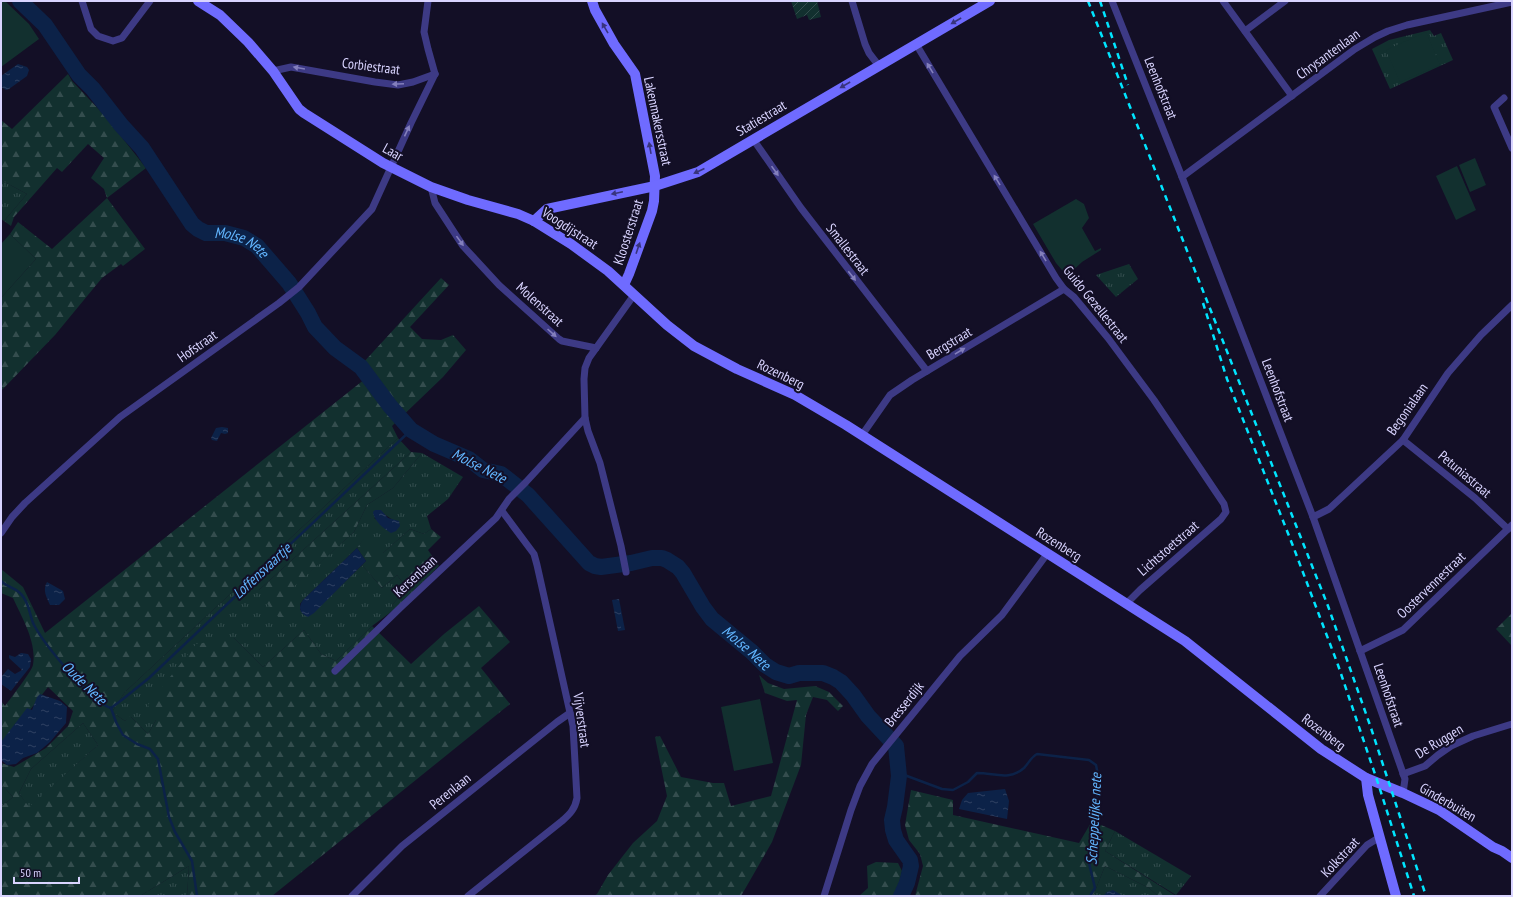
<svg xmlns="http://www.w3.org/2000/svg" width="1513" height="897" font-family="'PT Sans Narrow',sans-serif">
<defs>
<pattern id="grass-tufts" width="24" height="20" patternUnits="userSpaceOnUse"><rect width="24" height="20" fill="#12302f"/><path d="M3 7l-1-3M5 7V3M7 7l1-3M15 17l-1-3M17 17v-4M19 17l1-3" fill="none" stroke="#344d4e"/></pattern>
<pattern id="forest-firs" width="22" height="20" patternUnits="userSpaceOnUse"><rect width="22" height="20" fill="#12302f"/><path d="M5 1l3.5 6h-7zM16 11l3.5 6h-7z" fill="#344d4e"/></pattern>
<pattern id="garden-furrows" width="10" height="10" patternUnits="userSpaceOnUse"><rect width="10" height="10" fill="#12302f"/><path d="M-1 1l2-2M0 10L10 0M9 11l2-2" fill="none" stroke="#344d4e"/></pattern>
<pattern id="water-ripples" width="26" height="14" patternUnits="userSpaceOnUse"><rect width="26" height="14" fill="#0c2248"/><path d="M2 4q2-2 4 0t4 0M15 11q2-2 4 0t4 0" fill="none" stroke="#2f4163"/></pattern>
</defs>
<rect width="100%" height="100%" fill="#130f26"/>
<g fill="url(#grass-tufts)" fill-rule="evenodd">
<polygon points="1430,30 1434,36 1441,33 1453,60 1390,89 1372,49 1389,40"/>
<polygon points="1,180 27,194 4,221 1,219"/>
<polygon points="1129,264 1138,279 1116,297 1096,275"/>
<path d="M398,438L411,452L259,590L287,592L354,532L367,505L393,488L422,453L463,477L448,499L427,516L431,529L424,534L410,529L382,554L364,539L357,548L303,600L300,604V610L314,612L362,565L382,588L397,575L407,588L392,605L395,609L372,626L336,661L321,654L304,630L263,667L234,638L156,720L148,734L131,717L125,721L112,712L125,692ZM384,514L393,520L378,521L374,518Z"/>
<polygon points="83,723 98,745 29,808 19,793 31,769"/>
<polygon points="1,784 13,797 1,807"/>
<polygon points="1115,831 1191,876 1176,895 1105,851"/>
<polygon points="189,866 187,896 140,896"/>
<polygon points="1105,866 1149,888 1158,896 1093,896"/>
</g>
<g fill="url(#forest-firs)" fill-rule="evenodd">
<polygon points="68,74 72,81 105,116 146,168 107,198 145,249 123,266 121,264 102,278 55,335 1,391 1,298 36,259 10,234 18,222 52,249 107,198 104,189 91,178 104,158 88,144 62,172 57,168 14,217 11,226 4,221 27,194 1,180 1,120 12,129"/>
<path d="M441,278L449,285L410,327L422,339L441,340L453,335L466,350L443,377L392,426L398,438L125,692L112,712L125,721L130,716L148,734L156,720L148,705L196,644L234,638L263,667L304,630L321,654L336,661L372,626L411,664L444,634L479,606L510,642L481,668L510,704L272,896H187L189,866L140,896H1V807L13,797L1,784V763L14,767L46,748L68,726L73,711L48,687L1,747V701L5,706C10,699 32,671 33,665C37,642 22,618 13,598L1,593V569L23,587L45,633L370,375L362,364ZM83,723L98,745L29,807L19,793L31,769Z"/>
<polygon points="411,452 422,453 393,488 367,505 354,532 288,592 300,604 280,619 265,601 259,590"/>
<polygon points="410,529 424,534 431,529 441,537 428,550 439,566 395,609 392,605 407,588 397,575 382,588 362,565 366,561 357,548 364,538 383,553"/>
<polygon points="1512,613 1512,646 1496,629"/>
<polygon points="759,675 768,683 784,689 815,686 829,692 843,706 838,711 827,700 813,697 806,715 801,765 772,842 741,896 594,896 597,894 608,875 633,843 657,821 667,796 655,737 660,736 681,777 713,783 724,783 731,806 771,796 797,700 787,701 765,693"/>
<polygon points="911,790 953,800 953,815 1079,843 1092,821 1115,831 1105,851 1176,896 1158,896 1149,888 1105,866 1093,896 915,896 923,866 920,854 909,840 905,825"/>
<polygon points="876,862 898,863 902,871 896,896 859,896 868,888 867,866"/>
</g>
<g fill="#12302f">
<polygon points="1,1 5,1 29,24 39,39 1,67"/>
<polygon points="1426,32 1440,65 1400,82 1386,50"/>
<polygon points="1475,158 1486,185 1470,192 1459,165"/>
<polygon points="1457,166 1476,210 1456,220 1436,176"/>
<polygon points="1076,199 1084,204 1089,218 1082,228 1095,251 1101,248 1101,250 1082,262 1067,276 1056,263 1033,224"/>
<polygon points="10,234 36,259 1,298 1,244"/>
<polygon points="760,699 773,763 734,771 721,707"/>
</g>
<polygon fill="url(#garden-furrows)" points="791,1 817,1 821,17 809,20 807,15 797,19"/>
<g fill="url(#water-ripples)">
<polygon points="18,64 27,67 29,70 27,76 9,89 6,90 1,87 1,76"/>
<polygon points="222,427 228,428 228,433 225,434 221,433 217,441 212,440 211,438 216,428"/>
<path d="M375,510H381L388,518L399,521L400,526L396,531L391,533C384,529 374,521 373,512Z"/>
<path d="M357,548L366,561L314,613L308,617C299,613 298,607 303,600Z"/>
<path d="M47,582L63,591L65,599L59,605H50C47,598 42,590 47,582Z"/>
<polygon points="619,599 625,630 618,631 612,600"/>
<polygon points="21,653 28,654 31,659 30,667 11,691 1,684 1,677 8,669 15,674 22,670 9,658 9,655 15,657"/>
<polygon points="40,694 60,701 67,707 66,723 50,742 37,753 23,758 16,764 7,765 1,760 1,742 27,708 32,710 37,697"/>
<polygon points="1005,789 1009,801 1007,819 959,809 962,800 968,793"/>
<polygon points="1113,890 1123,896 1103,896 1107,892"/>
</g>
<g fill="none" stroke-linecap="round" stroke-linejoin="round">
<g stroke="#0c2248" stroke-width="2.5">
<path d="M1,581C7,587 16,588 21,594C30,603 29,615 34,625C44,644 92,703 111,708"/>
<polyline points="111,708 123,699 149,678 411,430"/>
<polyline points="111,708 116,722 123,735 137,744 150,749 158,759 169,817 175,832 192,861 197,896"/>
<path d="M899,773L942,789L953,790L968,782L977,773C995,773 1009,781 1024,768C1029,763 1031,757 1037,754L1089,760L1096,765L1098,775L1095,840L1089,863L1095,888L1090,896"/>
</g>
<path stroke="#0c2248" stroke-width="16" id="s1" d="M20,1L45,25L79,75L93,89L121,125L142,148L192,224L198,229L206,233H225L244,238L257,246L289,283L308,313L315,327L335,348L361,367L390,406L411,430L434,444L469,459L483,470L501,474L528,495L589,563L595,566L601,567L631,563L652,558H662L667,560L678,567L683,573L703,607L712,619L752,652L765,665L776,672L789,676L799,673H823L833,677L841,682L853,695L868,716L896,746L899,776L895,807L892,820L893,830L896,840L910,860L911,866L907,883L901,896"/>
<g stroke="#3d3a85" stroke-width="7">
<polyline points="82,1 91,29 98,36 113,41 122,38 150,1"/>
<polyline points="428,1 424,32 428,49 435,74"/>
<polyline points="852,1 865,44 869,53 879,66"/>
<polyline points="1112,1 1182,177 1313,517 1405,779 1403,793"/>
<polyline points="1223,1 1292,96"/>
<polyline points="1245,31 1285,1"/>
<polyline points="916,44 1056,278 1064,289 1074,297 1108,338 1154,400 1224,504 1226,512 1221,519 1140,590 1127,603"/>
<polyline points="273,71 291,67 375,82 398,85 413,82 435,74"/>
<polyline points="1504,98 1494,107 1512,148"/>
<polyline points="753,139 801,208 927,371"/>
<polyline points="1182,177 1355,49 1375,37 1388,31 1407,25 1512,2"/>
<polyline points="431,187 435,203 463,246 499,285 559,339 562,341 596,348"/>
<polyline points="862,435 890,395 912,380 1064,289"/>
<polyline points="1403,440 1475,498 1508,529"/>
<polyline points="1313,517 1329,509 1403,440 1448,373 1481,335 1512,305"/>
<polyline points="1,533 12,517 25,503 120,417 279,303 299,287 372,209 411,123 435,74"/>
<polyline points="626,572 621,546 600,463 588,431 585,418 584,379 585,368 589,358 634,295"/>
<polyline points="1360,651 1403,630 1512,525"/>
<polyline points="335,671 400,608 496,518 509,499 526,482 585,418"/>
<polyline points="1403,774 1425,766 1438,755 1451,746 1473,736 1512,724"/>
<polyline points="352,896 402,846 557,722 570,713"/>
<path d="M468,896L562,821C570,814 575,809 577,798L573,726L537,565L534,554L502,511"/>
<polyline points="824,896 851,810 860,786 872,764 960,656 1002,615 1047,554"/>
<polyline points="1320,896 1367,845 1380,837"/>
</g>
<g stroke="#6f6bff" stroke-width="10">
<polyline points="198,1 220,15 248,42 273,71 299,109 304,113 383,163 431,187 468,200 518,214 534,221 571,244 608,271 667,325 694,346 737,369 795,395 846,425 1185,641 1321,749 1366,778 1403,793 1439,810 1493,847 1502,851 1512,858"/>
<polyline points="592,1 595,10 614,44 635,74 655,176 654,201 652,211 629,274 624,285"/>
<polyline points="534,221 547,209 655,186 698,172 990,1"/>
<polyline points="1366,778 1368,795 1396,896"/>
</g>
<g stroke="#00e5ff" stroke-width="2.5" stroke-dasharray="6 5" stroke-linecap="butt">
<polyline points="1088,1 1328,606 1371,728 1426,896"/>
<polyline points="1100,1 1128,85"/>
<polyline points="1203,303 1227,379 1293,546 1338,665 1378,783 1414,896"/>
</g>
</g>
<defs><path id="oneway-solid" d="M-6-.8H1V-3.2L6.5 0L1 3.2V.8H-6Z"/></defs>
<g fill="#38347d">
<use href="#oneway-solid" transform="translate(956 21) rotate(150)"/>
<use href="#oneway-solid" transform="translate(605 28) rotate(-120)"/>
<use href="#oneway-solid" transform="translate(845 85) rotate(150)"/>
<use href="#oneway-solid" transform="translate(650 148) rotate(-100)"/>
<use href="#oneway-solid" transform="translate(699 171) rotate(155)"/>
<use href="#oneway-solid" transform="translate(617 193) rotate(168)"/>
<use href="#oneway-solid" transform="translate(638 248) rotate(-71)"/>
</g>
<g fill="#837fbc">
<use href="#oneway-solid" transform="translate(299 68) rotate(-170)"/>
<use href="#oneway-solid" transform="translate(930 68) rotate(-121)"/>
<use href="#oneway-solid" transform="translate(398 84) rotate(177)"/>
<use href="#oneway-solid" transform="translate(407 131) rotate(-65)"/>
<use href="#oneway-solid" transform="translate(775 171) rotate(55)"/>
<use href="#oneway-solid" transform="translate(997 180) rotate(-121)"/>
<use href="#oneway-solid" transform="translate(460 241) rotate(54)"/>
<use href="#oneway-solid" transform="translate(1043 256) rotate(-121)"/>
<use href="#oneway-solid" transform="translate(852 276) rotate(52)"/>
<use href="#oneway-solid" transform="translate(552 333) rotate(42)"/>
<use href="#oneway-solid" transform="translate(960 351) rotate(-31)"/>
</g>
<g text-anchor="middle" stroke-width="4" stroke-linejoin="round" paint-order="stroke">
<g font-size="14" fill="#d9d4ff" stroke="#130f26">
<text transform="translate(1328 54) rotate(-36)" y="5">Chrysantenlaan</text>
<text transform="translate(371 66) rotate(7)" y="5">Corbiestraat</text>
<text transform="translate(1161 88) rotate(68)" y="5">Leenhofstraat</text>
<text transform="translate(761 118) rotate(-31)" y="5">Statiestraat</text>
<text transform="translate(658 121) rotate(78)" y="5">Lakenmakersstraat</text>
<text transform="translate(393 152) rotate(29)" y="5">Laar</text>
<text transform="translate(570 228) rotate(33)" y="5">Voogdijstraat</text>
<text transform="translate(628 232) rotate(-72)" y="5">Kloosterstraat</text>
<text transform="translate(848 249) rotate(52)" y="5">Smallestraat</text>
<text transform="translate(540 304) rotate(42)" y="5">Molenstraat</text>
<text transform="translate(1096 304) rotate(51)" y="5">Guido Gezellestraat</text>
<text transform="translate(949 343) rotate(-31)" y="5">Bergstraat</text>
<text transform="translate(197 346) rotate(-35)" y="5">Hofstraat</text>
<text transform="translate(781 374) rotate(26)" y="5">Rozenberg</text>
<text transform="translate(1278 390) rotate(69)" y="5">Leenhofstraat</text>
<text transform="translate(1407 409) rotate(-55)" y="5">Begonialaan</text>
<text transform="translate(1465 474) rotate(40)" y="5">Petuniastraat</text>
<text transform="translate(1059 544) rotate(32)" y="5">Rozenberg</text>
<text transform="translate(1168 548) rotate(-41)" y="5">Lichtstoetstraat</text>
<text transform="translate(415 576) rotate(-43)" y="5">Kersenlaan</text>
<text transform="translate(1431 585) rotate(-44)" y="5">Oostervennestraat</text>
<text transform="translate(1389 695) rotate(71)" y="5">Leenhofstraat</text>
<text transform="translate(904 704) rotate(-51)" y="5">Bresserdijk</text>
<text transform="translate(582 720) rotate(82)" y="5">Vijverstraat</text>
<text transform="translate(1324 732) rotate(37)" y="5">Rozenberg</text>
<text transform="translate(1439 741) rotate(-31)" y="5">De Ruggen</text>
<text transform="translate(450 791) rotate(-39)" y="5">Perenlaan</text>
<text transform="translate(1448 802) rotate(30)" y="5">Ginderbuiten</text>
<text transform="translate(1340 857) rotate(-47)" y="5">Kolkstraat</text>
</g>
<g font-size="15" font-style="italic" fill="#62b6ff" stroke="#130f26">
<text dy="5" stroke="none"><textPath href="#s1" startOffset="337">Molse Nete</textPath></text>
<text transform="translate(479 466) rotate(27)" y="5">Molse Nete</text>
<text transform="translate(262 571) rotate(-43)" y="5">Loffensvaartje</text>
<text dy="5" stroke="none"><textPath href="#s1" startOffset="1022">Molse Nete</textPath></text>
<text transform="translate(84 683) rotate(44)" y="5">Oude Nete</text>
<text transform="translate(1094 819) rotate(-87)" y="5">Scheppelijke nete</text>
</g>
</g>
<rect width="1513" height="897" fill="none" stroke="#d9d4ff" stroke-width="4"/>
<path d="M14 877v6h65v-6" fill="none" stroke="#d9d4ff" stroke-width="2"/>
<text x="20" y="877" font-size="12" fill="#d9d4ff" stroke="#130f26" stroke-width="3" paint-order="stroke">50 m</text>
</svg>
